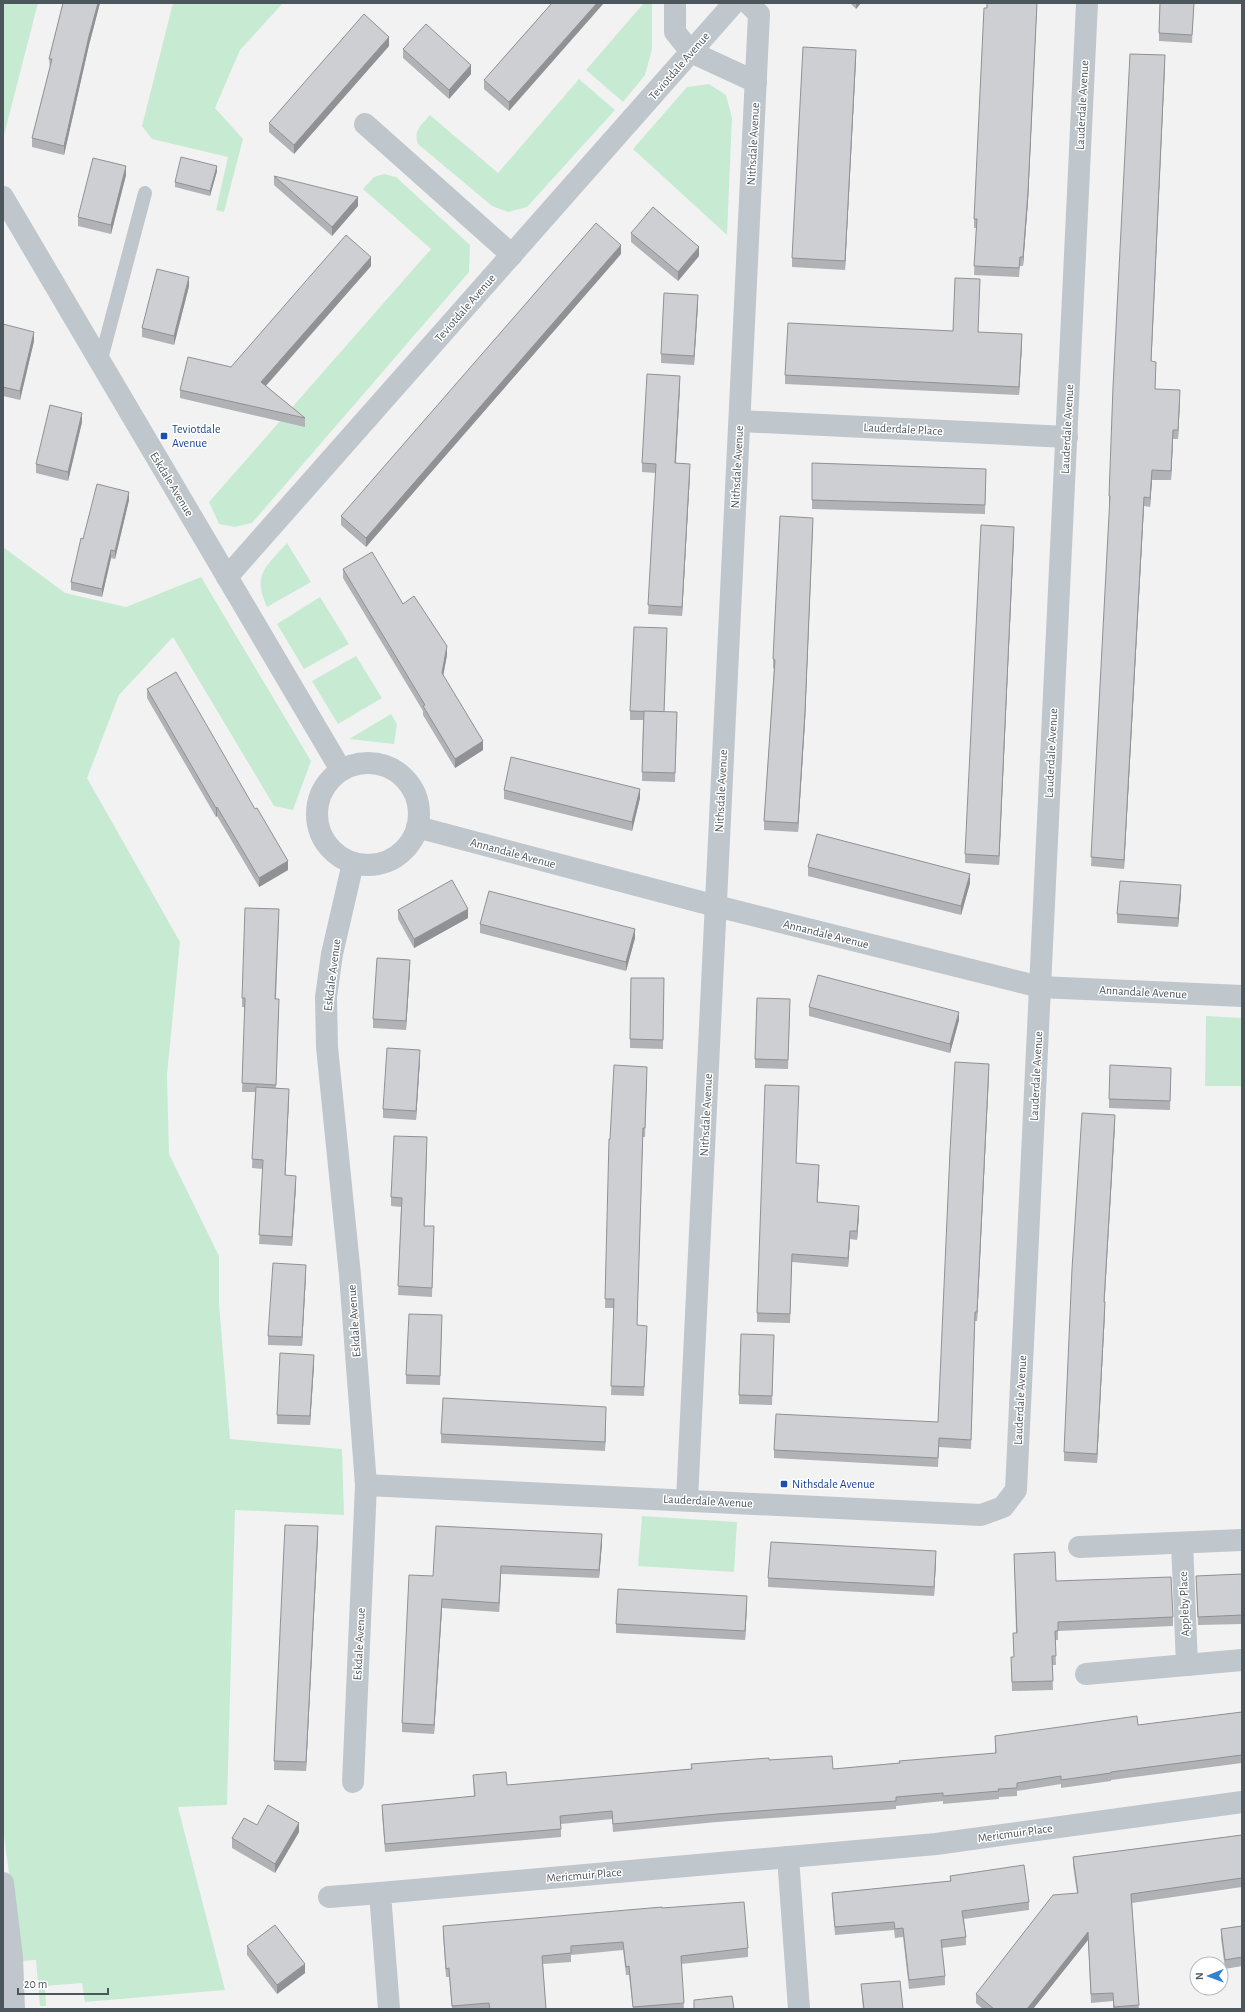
<svg xmlns="http://www.w3.org/2000/svg" width="1245" height="2012" font-family="'Alegreya Sans',sans-serif">
<rect width="100%" height="100%" fill="#f3f2f2"/>
<g fill="#c7ebd2">
<polygon points="3,3 38,3 3,139"/>
<polygon points="173,3 283,3 240,50 215,108 243,139 224,212 216,210 228,157 152,139 142,126"/>
<polygon points="644,3 652,3 652,49 645,75 623,102 586,70"/>
<path d="M579,79L615,110L527,207L508,212L492,206L418,144C413,131 421,125 430,115L498,173Z"/>
<polygon points="709,84 726,95 732,118 727,235 633,149 687,87"/>
<polygon points="384,174 396,177 470,245 469,272 252,523 235,527 219,524 209,502 431,249 363,189 374,177"/>
<path d="M287,543L311,582L267,607C252,574 266,567 287,543Z"/>
<polygon points="3,547 65,593 126,607 201,577 311,761 293,810 274,806 173,637 119,695 87,778 180,942 167,1075 169,1154 219,1256 219,1303 230,1439 342,1449 344,1515 235,1510 227,1805 178,1807 225,1990 85,2002 82,1983 45,1986 46,2006 40,2006 36,1960 21,1961 3,1829"/>
<polygon points="320,597 349,644 304,669 277,624"/>
<polygon points="356,656 382,698 338,724 312,681"/>
<polygon points="391,714 397,724 394,744 349,739"/>
<polygon points="1206,1016 1242,1018 1242,1086 1205,1086"/>
<polygon points="642,1516 737,1522 734,1572 638,1566"/>
</g>
<g fill="none" stroke-linecap="round" stroke-linejoin="round">
<polyline stroke="#bfc7cc" stroke-width="14" points="100,363 145,193"/>
<g stroke="#bfc7cc" stroke-width="22">
<polyline points="675,3 675,32 691,52 756,82"/>
<polyline points="365,124 512,255"/>
<polyline points="3,197 341,770"/>
<polyline points="740,421 1067,437"/>
<polyline points="227,577 734,3"/>
<circle cx="368" cy="814" r="51"/>
<polyline points="417,827 716,906 1040,987 1242,996"/>
<polyline points="366,1485 981,1515 1003,1507 1016,1490 1087,3"/>
<polyline points="687,1500 759,14 748,3"/>
<polyline points="1182,1543 1187,1665"/>
<polyline points="1079,1547 1242,1540"/>
<polyline points="1086,1674 1242,1660"/>
<polyline points="353,1782 366,1485 350,1275 327,1047 326,997 332,954 353,863"/>
<polyline points="788,1857 799,2009"/>
<polyline points="3,1883 12,1957 14,2009"/>
<polyline points="329,1897 380,1893"/>
<polyline points="389,2009 380,1893 936,1844 1242,1802"/>
</g>
</g>
<g fill="#b0b2b5">
<polygon points="63,3 100,3 89,45 64,155 32,147 32,138 50,68 49,59"/>
<polygon points="552,3 509,111 484,89 484,80"/>
<polygon points="850,3 861,3 856,9"/>
<polygon points="987,3 1037,3 1028,201 1023,266 1020,266 1019,277 974,275 976,228 974,228 974,219"/>
<polygon points="1194,3 1192,43 1159,41 1159,33"/>
<polygon points="389,46 294,154 269,132 269,123"/>
<polygon points="403,49 471,74 449,99 403,58"/>
<polygon points="856,59 845,270 792,267 792,258"/>
<polygon points="1165,64 1151,361 1156,371 1155,389 1180,399 1178,439 1173,439 1171,480 1152,480 1150,507 1144,506 1124,869 1091,866 1110,505 1109,505 1109,496"/>
<polygon points="217,171 210,196 175,187 175,182"/>
<polygon points="126,175 111,234 78,226 78,217"/>
<polygon points="274,176 358,206 332,236 274,185"/>
<polygon points="631,233 699,256 678,281 631,242"/>
<polygon points="621,254 366,547 341,525 341,516"/>
<polygon points="371,266 266,386 305,418 305,427 180,398 180,390 231,367"/>
<polygon points="189,286 174,345 142,337 142,328"/>
<polygon points="698,304 694,365 661,363 661,354"/>
<polygon points="3,324 34,341 20,400 3,396"/>
<polygon points="978,332 1022,343 1019,395 785,384 785,375"/>
<polygon points="680,385 676,463 690,473 682,616 648,614 656,473 642,472 642,463"/>
<polygon points="82,422 68,481 36,473 36,464"/>
<polygon points="812,463 986,469 985,514 812,509"/>
<polygon points="129,500 115,559 111,558 102,597 71,590 71,582 83,539"/>
<polygon points="813,526 805,721 798,832 764,830 764,821 774,669 773,668 773,659"/>
<polygon points="1014,536 999,865 965,863 965,854"/>
<polygon points="343,569 403,604 447,655 443,675 483,750 455,768 423,715 423,711 343,578"/>
<polygon points="667,636 664,712 677,712 675,782 642,781 643,720 630,720 630,711"/>
<polygon points="147,689 288,870 259,887 217,816 216,817 147,698"/>
<polygon points="504,790 640,798 632,831 504,799"/>
<polygon points="808,867 970,883 961,915 808,876"/>
<polygon points="1181,894 1178,927 1117,923 1117,914"/>
<polygon points="398,910 468,918 414,948 398,919"/>
<polygon points="279,918 276,999 279,1008 276,1088 289,1098 285,1175 296,1185 292,1246 259,1244 263,1169 252,1168 255,1092 242,1092 245,1007 242,1007 242,998"/>
<polygon points="480,924 635,938 626,971 480,933"/>
<polygon points="410,969 406,1030 373,1028 373,1019"/>
<polygon points="664,978 663,1049 630,1048 630,1039"/>
<polygon points="809,1007 959,1020 950,1053 809,1016"/>
<polygon points="790,1008 788,1069 755,1068 755,1059"/>
<polygon points="420,1059 416,1120 383,1118 383,1109"/>
<polygon points="1171,1068 1170,1110 1109,1108 1109,1099"/>
<polygon points="989,1073 977,1321 975,1321 971,1449 939,1447 938,1467 774,1458 774,1450 938,1422"/>
<polygon points="647,1076 645,1137 643,1137 637,1325 647,1335 644,1396 611,1395 614,1308 605,1308 610,1139"/>
<polygon points="1115,1124 1104,1302 1105,1311 1097,1463 1064,1461 1064,1452"/>
<polygon points="427,1146 424,1226 434,1235 432,1297 398,1295 401,1207 391,1206 391,1197"/>
<polygon points="797,1163 819,1173 817,1202 859,1215 857,1240 850,1239 848,1267 792,1262 790,1323 757,1322 757,1313"/>
<polygon points="306,1274 302,1346 268,1345 268,1336"/>
<polygon points="442,1324 440,1385 406,1384 406,1375"/>
<polygon points="774,1335 772,1405 739,1404 739,1395"/>
<polygon points="314,1364 310,1425 277,1424 277,1415"/>
<polygon points="606,1416 605,1451 441,1443 441,1434"/>
<polygon points="318,1535 306,1771 274,1770 274,1761"/>
<polygon points="602,1543 599,1578 501,1574 499,1612 442,1608 434,1734 402,1732 402,1723 433,1576"/>
<polygon points="1014,1554 1056,1581 1173,1617 1173,1626 1058,1631 1058,1640 1055,1640 1056,1665 1052,1665 1053,1690 1012,1691 1011,1657 1014,1657 1013,1633 1016,1633"/>
<polygon points="936,1560 934,1596 768,1587 768,1578"/>
<polygon points="1242,1574 1242,1624 1198,1625 1196,1576"/>
<polygon points="747,1605 745,1640 616,1633 616,1624"/>
<polygon points="1242,1712 1242,1763 1111,1780 1111,1781 1061,1788 1061,1784 1017,1791 1017,1796 999,1797 999,1799 943,1804 943,1801 896,1806 896,1809 717,1822 613,1832 612,1819 561,1824 561,1837 385,1852 382,1813 382,1805 474,1796 473,1775 507,1785 691,1769 691,1764 769,1760 833,1769 899,1763 995,1753 995,1736 1138,1725"/>
<polygon points="299,1832 275,1873 232,1848 232,1838"/>
<polygon points="1242,1835 1242,1887 1132,1903 1139,2009 1113,2009 1113,2001 1091,2003 1088,1940 1033,2009 983,2009 976,2003 976,1994 1077,1893 1073,1865 1073,1857"/>
<polygon points="950,1876 1029,1902 1029,1910 964,1919 966,1937 966,1945 942,1948 945,1976 945,1985 909,1989 903,1937 895,1938 894,1930 835,1935 832,1901 832,1893 950,1881"/>
<polygon points="662,1908 748,1948 748,1957 681,1964 684,2009 633,2009 629,1975 626,1975 623,1950 571,1955 571,1962 543,1964 546,2009 452,2009 449,1977 446,1977 443,1934 443,1926"/>
<polygon points="1242,1926 1242,1966 1225,1969 1221,1938 1221,1929"/>
<polygon points="247,1946 305,1973 277,1994 247,1955"/>
<polygon points="861,1984 903,2009 863,2009"/>
</g>
<g fill="#909194">
<polygon points="98,3 100,3 89,45 64,155 64,146 89,36"/>
<polygon points="597,3 604,3 509,111 509,102"/>
<polygon points="856,3 861,3 856,9"/>
<polygon points="1037,3 1028,201 1023,266 1023,257"/>
<polygon points="389,37 389,46 294,154 294,145"/>
<polygon points="856,50 856,59 845,270 845,261"/>
<polygon points="1165,55 1165,64 1151,370 1151,361"/>
<polygon points="471,65 471,74 449,99 449,90"/>
<polygon points="126,166 126,175 111,234 111,225"/>
<polygon points="217,166 217,171 210,196 210,191"/>
<polygon points="358,197 358,206 332,236 332,227"/>
<polygon points="621,245 621,254 366,547 366,538"/>
<polygon points="699,247 699,256 678,281 678,272"/>
<polygon points="371,257 371,266 261,391 261,382"/>
<polygon points="189,277 189,286 174,345 174,336"/>
<polygon points="698,295 698,304 694,365 694,356"/>
<polygon points="34,332 34,341 20,400 20,391"/>
<polygon points="1022,334 1022,343 1019,395 1019,387"/>
<polygon points="680,376 680,385 675,472 675,463"/>
<polygon points="1180,390 1180,399 1178,439 1178,430"/>
<polygon points="82,413 82,422 68,481 68,472"/>
<polygon points="1173,430 1173,439 1171,480 1171,471"/>
<polygon points="690,464 690,473 682,616 682,607"/>
<polygon points="1152,470 1152,480 1150,507 1150,498"/>
<polygon points="129,492 129,500 115,559 115,551"/>
<polygon points="1144,497 1144,506 1124,869 1124,860"/>
<polygon points="813,518 805,721 798,832 798,823"/>
<polygon points="1014,527 1014,536 999,865 999,856"/>
<polygon points="111,550 111,558 102,597 102,589"/>
<polygon points="447,646 447,655 442,682 442,673"/>
<polygon points="483,741 483,750 455,768 455,759"/>
<polygon points="640,789 640,798 632,831 632,822"/>
<polygon points="217,807 217,816 216,817 216,808"/>
<polygon points="288,861 288,870 259,887 259,878"/>
<polygon points="970,874 970,883 961,915 961,906"/>
<polygon points="1181,885 1181,894 1178,927 1178,918"/>
<polygon points="468,909 468,918 414,948 414,939"/>
<polygon points="635,929 635,938 626,971 626,962"/>
<polygon points="410,960 410,969 406,1030 406,1021"/>
<polygon points="959,1012 959,1020 950,1053 950,1044"/>
<polygon points="420,1050 420,1059 416,1120 416,1111"/>
<polygon points="989,1064 989,1073 977,1321 977,1312"/>
<polygon points="289,1089 289,1098 285,1184 285,1175"/>
<polygon points="1115,1115 1115,1124 1104,1311 1104,1302"/>
<polygon points="427,1137 427,1146 424,1235 424,1226"/>
<polygon points="819,1165 819,1173 817,1211 817,1202"/>
<polygon points="296,1176 296,1185 292,1246 292,1237"/>
<polygon points="859,1206 859,1215 857,1240 857,1231"/>
<polygon points="850,1231 850,1239 848,1267 848,1258"/>
<polygon points="306,1265 306,1274 302,1346 302,1337"/>
<polygon points="1105,1302 1105,1311 1097,1463 1097,1454"/>
<polygon points="314,1355 314,1364 310,1425 310,1416"/>
<polygon points="606,1407 606,1416 605,1451 605,1442"/>
<polygon points="318,1526 318,1535 306,1771 306,1762"/>
<polygon points="602,1534 602,1543 599,1578 599,1570"/>
<polygon points="936,1551 936,1560 934,1596 934,1587"/>
<polygon points="501,1566 501,1574 499,1612 499,1603"/>
<polygon points="747,1596 747,1605 745,1640 745,1631"/>
<polygon points="442,1599 442,1608 434,1734 434,1725"/>
<polygon points="299,1823 299,1832 275,1873 275,1864"/>
<polygon points="1088,1932 1088,1940 1033,2009 1027,2009"/>
<polygon points="305,1964 305,1973 277,1994 277,1985"/>
</g>
<g fill="#cdcfd3" stroke="#909194">
<polygon points="63,3 98,3 89,36 64,146 32,138 52,59 49,59"/>
<polygon points="552,3 597,3 509,102 484,80"/>
<polygon points="987,3 1037,3 1028,192 1023,257 1020,257 1019,268 974,266 977,219 974,219 984,8 987,8"/>
<polygon points="1160,3 1194,3 1192,35 1159,33"/>
<polygon points="364,14 389,37 294,145 269,123"/>
<polygon points="426,24 471,65 449,90 403,49"/>
<polygon points="803,47 856,50 845,261 792,258"/>
<polygon points="1130,54 1165,55 1151,361 1156,362 1155,389 1180,390 1178,430 1173,430 1171,471 1152,470 1150,498 1144,497 1124,860 1091,857 1110,496 1109,496 1113,387"/>
<polygon points="181,157 217,166 210,191 175,182"/>
<polygon points="93,158 126,166 111,225 78,217"/>
<polygon points="274,176 358,197 332,227"/>
<polygon points="653,207 699,247 678,272 631,233"/>
<polygon points="596,223 621,245 366,538 341,516"/>
<polygon points="346,235 371,257 261,382 305,418 180,390 188,357 231,367"/>
<polygon points="157,269 189,277 174,336 142,328"/>
<polygon points="955,278 980,279 978,332 1022,334 1019,387 785,375 788,323 953,331"/>
<polygon points="664,293 698,295 694,356 661,354"/>
<polygon points="3,324 34,332 20,391 3,387"/>
<polygon points="647,374 680,376 675,463 690,464 682,607 648,605 656,464 642,463"/>
<polygon points="50,405 82,413 68,472 36,464"/>
<polygon points="812,463 986,469 985,505 812,500"/>
<polygon points="97,484 129,492 115,551 111,550 102,589 71,582 81,538 83,539"/>
<polygon points="780,516 813,518 805,712 798,823 764,821 775,660 773,659"/>
<polygon points="981,525 1014,527 999,856 965,854"/>
<polygon points="372,552 403,604 414,596 447,646 442,673 483,741 455,759 423,706 425,705 343,569"/>
<polygon points="634,627 667,628 664,712 630,711"/>
<polygon points="176,672 255,809 257,808 288,861 259,878 217,807 216,808 147,689"/>
<polygon points="644,711 677,712 675,773 642,772"/>
<polygon points="511,757 640,789 632,822 504,790"/>
<polygon points="817,834 970,874 961,906 808,867"/>
<polygon points="452,880 468,909 414,939 398,910"/>
<polygon points="1120,881 1181,885 1178,918 1117,914"/>
<polygon points="489,891 635,929 626,962 480,924"/>
<polygon points="245,908 279,909 275,999 279,999 276,1085 242,1083 245,998 242,998"/>
<polygon points="377,958 410,960 406,1021 373,1019"/>
<polygon points="818,975 959,1012 950,1044 809,1007"/>
<polygon points="631,978 664,978 663,1040 630,1039"/>
<polygon points="757,998 790,999 788,1060 755,1059"/>
<polygon points="387,1048 420,1050 416,1111 383,1109"/>
<polygon points="955,1062 989,1064 977,1312 975,1312 971,1440 939,1438 938,1458 774,1450 776,1414 938,1422 950,1151"/>
<polygon points="614,1065 647,1067 645,1128 643,1128 637,1325 647,1326 644,1387 611,1386 614,1299 605,1299 609,1139 610,1139"/>
<polygon points="1110,1065 1171,1068 1170,1101 1109,1099"/>
<polygon points="765,1085 799,1086 796,1163 819,1165 817,1202 859,1206 857,1231 850,1231 848,1258 792,1254 790,1314 757,1313"/>
<polygon points="256,1087 289,1089 285,1175 296,1176 292,1237 259,1235 263,1160 252,1159"/>
<polygon points="1082,1113 1115,1115 1104,1302 1105,1302 1097,1454 1064,1452 1072,1269"/>
<polygon points="394,1136 427,1137 424,1226 434,1226 432,1288 398,1286 402,1198 391,1197"/>
<polygon points="273,1263 306,1265 302,1337 268,1336"/>
<polygon points="409,1314 442,1315 440,1376 406,1375"/>
<polygon points="741,1334 774,1335 772,1396 739,1395"/>
<polygon points="280,1353 314,1355 310,1416 277,1415"/>
<polygon points="443,1398 606,1407 605,1442 441,1434"/>
<polygon points="285,1525 318,1526 306,1762 274,1761"/>
<polygon points="436,1526 602,1534 599,1570 501,1566 499,1603 442,1599 434,1725 402,1723 409,1575 433,1576"/>
<polygon points="771,1542 936,1551 934,1587 768,1578"/>
<polygon points="1055,1552 1056,1581 1171,1577 1173,1617 1058,1622 1058,1631 1055,1631 1056,1656 1052,1656 1053,1681 1012,1682 1011,1657 1014,1657 1013,1633 1017,1633 1014,1554"/>
<polygon points="1242,1574 1242,1615 1198,1617 1196,1576"/>
<polygon points="618,1589 747,1596 745,1631 616,1624"/>
<polygon points="1242,1712 1242,1755 1111,1772 1111,1773 1061,1780 1061,1776 1017,1783 1017,1788 998,1789 999,1791 943,1796 943,1793 896,1797 896,1801 717,1814 613,1824 612,1811 560,1816 561,1829 385,1844 382,1805 475,1796 473,1775 506,1772 507,1785 692,1769 691,1764 769,1758 769,1760 832,1756 833,1769 900,1763 899,1761 996,1753 995,1736 1067,1726 1137,1716 1138,1725"/>
<polygon points="268,1805 299,1823 275,1864 232,1838 244,1818 257,1825"/>
<polygon points="1242,1835 1242,1878 1131,1894 1139,2005 1114,2007 1113,1993 1091,1994 1088,1932 1027,2009 994,2009 976,1994 1053,1895 1078,1893 1073,1857"/>
<polygon points="1024,1865 1029,1902 962,1911 966,1937 941,1940 945,1976 909,1980 903,1928 895,1929 894,1922 835,1927 832,1893 951,1881 950,1876"/>
<polygon points="744,1902 748,1948 681,1956 684,2003 633,2007 629,1966 626,1967 623,1942 571,1946 571,1953 542,1956 546,2009 490,2009 489,2003 452,2006 449,1968 446,1969 443,1926 662,1907 662,1908"/>
<polygon points="275,1925 305,1964 277,1985 247,1946"/>
<polygon points="1242,1926 1242,1957 1225,1960 1221,1929"/>
<polygon points="900,1981 903,2009 864,2009 861,1984"/>
<polygon points="732,1996 734,2009 694,2009 694,2000"/>
</g>
<g fill="#1a4fb4" stroke="#fff" stroke-width="1.5">
<rect x="160" y="432" width="8" height="8" rx="2"/>
<rect x="780" y="1480" width="8" height="8" rx="2"/>
</g>
<g text-anchor="middle" stroke-width="3" stroke-linejoin="round" paint-order="stroke">
<g font-size="12" fill="#4c565d" stroke="#fff">
<text transform="translate(679 66) rotate(-49)" y="4">Teviotdale Avenue</text>
<text transform="translate(1082 105) rotate(-87)" y="4">Lauderdale Avenue</text>
<text transform="translate(753 144) rotate(-87)" y="4">Nithsdale Avenue</text>
<text transform="translate(465 308) rotate(-49)" y="4">Teviotdale Avenue</text>
<text transform="translate(903 429) rotate(3)" y="4">Lauderdale Place</text>
<text transform="translate(1067 429) rotate(-87)" y="4">Lauderdale Avenue</text>
<text transform="translate(737 467) rotate(-87)" y="4">Nithsdale Avenue</text>
<text transform="translate(172 484) rotate(59)" y="4">Eskdale Avenue</text>
<text transform="translate(1051 753) rotate(-87)" y="4">Lauderdale Avenue</text>
<text transform="translate(721 791) rotate(-87)" y="4">Nithsdale Avenue</text>
<text transform="translate(513 853) rotate(15)" y="4">Annandale Avenue</text>
<text transform="translate(826 934) rotate(14)" y="4">Annandale Avenue</text>
<text transform="translate(332 975) rotate(-83)" y="4">Eskdale Avenue</text>
<text transform="translate(1143 992) rotate(3)" y="4">Annandale Avenue</text>
<text transform="translate(1036 1076) rotate(-87)" y="4">Lauderdale Avenue</text>
<text transform="translate(706 1115) rotate(-87)" y="4">Nithsdale Avenue</text>
<text transform="translate(354 1321) rotate(-94)" y="4">Eskdale Avenue</text>
<text transform="translate(1020 1400) rotate(-87)" y="4">Lauderdale Avenue</text>
<text transform="translate(708 1501) rotate(3)" y="4">Lauderdale Avenue</text>
<text transform="translate(1184 1604) rotate(-92)" y="4">Appleby Place</text>
<text transform="translate(359 1644) rotate(-87)" y="4">Eskdale Avenue</text>
<text transform="translate(1015 1833) rotate(-8)" y="4">Mericmuir Place</text>
<text transform="translate(584 1875) rotate(-5)" y="4">Mericmuir Place</text>
</g>
<g font-size="12" fill="#164399" stroke="#fff" text-anchor="start">
<text x="172" y="433">Teviotdale<tspan x="172" dy="14">Avenue</tspan></text>
<text x="792" y="1488">Nithsdale Avenue</text>
</g>
</g>
<rect width="1245" height="2012" fill="none" stroke="#4c565d" stroke-width="8"/>
<g transform="translate(1209 1976) rotate(269)"><circle r="19" fill="#ffffff" stroke="#b7bbbe"/>
<path d="M0-3L7 15L0 10L-7 15Z" fill="#3182ce"/>
<text y="-6" font-size="11" font-weight="bold" text-anchor="middle" fill="#4c565d">N</text>
</g>
<path d="M18 1988v6h90v-6" fill="none" stroke="#4c565d" stroke-width="2"/>
<text x="24" y="1988" font-size="12" fill="#4c565d" stroke="#ffffff" stroke-width="3" paint-order="stroke">20 m</text>
</svg>
